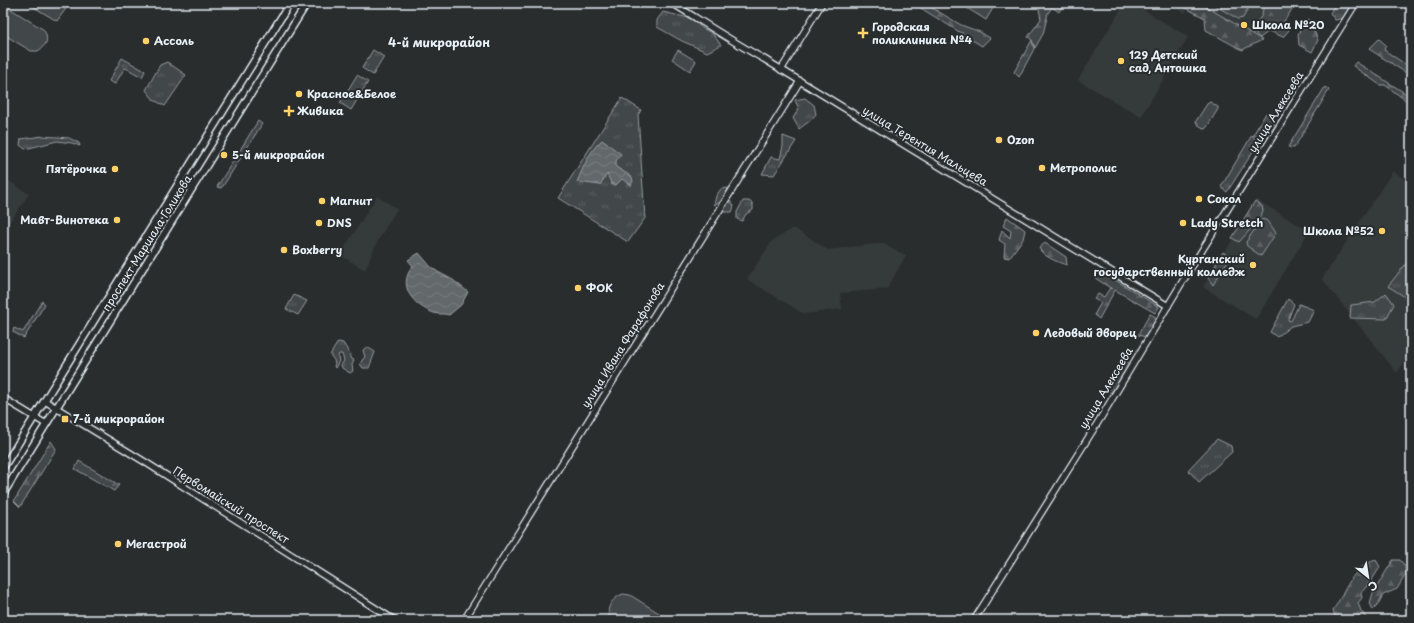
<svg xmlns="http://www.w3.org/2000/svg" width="1414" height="623" font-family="'Playpen Sans',sans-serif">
<defs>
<pattern id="grass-tufts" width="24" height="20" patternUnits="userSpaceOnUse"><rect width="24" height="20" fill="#424648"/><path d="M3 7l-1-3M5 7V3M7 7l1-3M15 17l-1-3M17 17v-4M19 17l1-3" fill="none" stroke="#5d6163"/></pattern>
<pattern id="forest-firs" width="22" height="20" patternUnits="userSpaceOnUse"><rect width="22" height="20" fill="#424648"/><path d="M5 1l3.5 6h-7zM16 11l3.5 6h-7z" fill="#5d6163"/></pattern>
<pattern id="water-waves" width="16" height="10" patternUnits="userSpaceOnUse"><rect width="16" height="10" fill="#63686b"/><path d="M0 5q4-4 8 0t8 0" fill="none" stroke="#797e81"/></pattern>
</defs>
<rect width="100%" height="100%" fill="#2a2d2e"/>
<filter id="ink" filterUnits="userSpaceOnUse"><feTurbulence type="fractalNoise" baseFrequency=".025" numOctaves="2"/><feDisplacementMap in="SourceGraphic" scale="8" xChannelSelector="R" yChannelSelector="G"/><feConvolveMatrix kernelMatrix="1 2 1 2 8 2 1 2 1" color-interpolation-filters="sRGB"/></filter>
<g filter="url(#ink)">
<g fill="#363a3b">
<polygon points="1125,3 1133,3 1188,37 1141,117 1078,80"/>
<polygon points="1171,3 1280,3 1254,44 1189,7 1185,13 1178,9"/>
<polygon points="1393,171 1411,184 1411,351 1397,373 1322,279"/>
<polygon points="3,177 29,194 3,232"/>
<polygon points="377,196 397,209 377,242 365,270 340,255"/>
<polygon points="1257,200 1309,231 1256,319 1203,287"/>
<polygon points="794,228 828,250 883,243 892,249 906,255 887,289 840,293 842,309 804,314 747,279 772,241"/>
</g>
<g fill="url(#grass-tufts)" stroke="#959ca0">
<polygon points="959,3 996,3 986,20"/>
<polygon points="1336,3 1354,3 1343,18 1335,20 1330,13"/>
<polygon points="663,12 693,19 702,28 712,33 721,45 707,52 682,41 657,27 657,20"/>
<polygon points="1032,40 1034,49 1019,77 1014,72"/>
<polygon points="373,50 384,57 373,75 362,68"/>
<polygon points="122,58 145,71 142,77 126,68 124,69 115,84 109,81"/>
<polygon points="167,62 186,75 165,106 154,100 146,90 160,65"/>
<polygon points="357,75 368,82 351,110 340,103"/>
<polygon points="1325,87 1329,90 1294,148 1288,147"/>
<polygon points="622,98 641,110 638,115 645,218 628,242 558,198"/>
<polygon points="805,98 814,105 816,114 811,120 799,129 793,118 799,109 795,100"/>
<polygon points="258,121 262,124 223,186 221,188 217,187"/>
<polygon points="1252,135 1258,143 1247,161 1227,192 1221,187"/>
<polygon points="43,136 69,138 79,143 80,146 72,143 57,141 25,149 20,145 21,139"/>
<polygon points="783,136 796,141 774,175 762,174 771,157 780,159 783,146"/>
<polygon points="728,188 726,196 734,206 732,212 719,212 722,201 714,205 716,196 721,189"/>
<polygon points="743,201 749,201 753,204 753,210 746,214 742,221 737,219 737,212"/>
<polygon points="1410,259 1411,260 1411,301 1388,286"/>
<polygon points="1386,293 1394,304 1386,319 1350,318 1351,305 1375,302"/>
<polygon points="294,295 307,301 298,315 286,309"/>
<polygon points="1288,299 1294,304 1288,320 1291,321 1299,304 1314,310 1308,322 1291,326 1277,337 1270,332"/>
<polygon points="42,301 45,304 24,338 13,332 14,328 23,332"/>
<polygon points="338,342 343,343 350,354 350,358 354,360 352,365 353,371 350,373 342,368 341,365 344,361 342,354 339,354 338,357 339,361 335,368 334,366 335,364 334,360 330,355"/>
<polygon points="367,347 375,352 369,368 363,368 360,364 363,359 365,357 363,350"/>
<polygon points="1217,439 1231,446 1232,452 1199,482 1188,470"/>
</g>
<g fill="url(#forest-firs)" stroke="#959ca0">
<polygon points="922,3 930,3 929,6 961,25 980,32 990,38 982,46 919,7"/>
<polygon points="1052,3 1064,3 1059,12 1052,7 1048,13 1043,34 1035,48 1032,40 1028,37 1041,19 1038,4 1051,4"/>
<polygon points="1176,3 1200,3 1262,40 1242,50 1206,30 1205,18"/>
<polygon points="1264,3 1296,3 1283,23 1289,30 1283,37 1269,31 1260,38 1252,31 1262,15"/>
<polygon points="1307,19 1310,21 1318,40 1312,52 1299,45 1298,34"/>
<polygon points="1379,39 1386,45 1384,50 1411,68 1411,76 1369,49"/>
<polygon points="1356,62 1408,95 1411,92 1411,101 1408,102 1385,85 1380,85 1353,66"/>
<polygon points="1266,113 1276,121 1269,134 1261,139 1253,135"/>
<path d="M1255,201L1262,206L1263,211C1257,223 1248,232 1239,242L1232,238Z"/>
<polygon points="1007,217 1025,230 1023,239 1009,258 1004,257 1005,244 999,240 1002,230 1010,238 1011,231 1003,226"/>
<polygon points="1262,219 1268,221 1276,233 1261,256 1247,246 1246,242"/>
<path d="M1045,243L1066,257L1067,265C1059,263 1042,256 1039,248Z"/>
<polygon points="1223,252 1230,257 1213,285 1208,278"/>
<polygon points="1101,271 1159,307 1155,313 1115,290 1099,319 1094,315 1101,303 1094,299 1098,294 1104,297 1110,288 1112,289 1095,278"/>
<polygon points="1150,314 1159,319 1146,337 1138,335"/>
<polygon points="1122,358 1130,364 1111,393 1106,390"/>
<polygon points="51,441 56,449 20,507 14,501"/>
<polygon points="79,461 119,485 114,491 75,469"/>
<path d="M1376,560L1380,567L1372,580L1361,593L1362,598L1358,603L1361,611L1368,620H1336L1333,610C1346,592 1351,567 1376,560Z"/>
<polygon points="1393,560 1400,560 1405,566 1406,574 1397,589 1383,595 1377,606 1373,610 1370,603 1373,593"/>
</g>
<g fill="#424648" stroke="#959ca0">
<polygon points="27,3 70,3 57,21"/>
<polygon points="1211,3 1251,3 1243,18 1238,19"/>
<path d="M3,4L44,30C49,41 47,44 38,51H31L3,34Z"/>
<polygon points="678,50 696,61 690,71 672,59"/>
<polygon points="1210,102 1218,107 1218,109 1207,127 1205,129 1197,124 1196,121 1207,104"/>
<path d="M623,594L630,595L670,620H611C604,609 612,598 623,594Z"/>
</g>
<g fill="url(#water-waves)" stroke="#989fa3">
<path d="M602,140L621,154L616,161V167L632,177L633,181L631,185L622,179L616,185H612L607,174L600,185L577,182C583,168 590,150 602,140Z"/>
<path d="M419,253L431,267L438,272L453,280L468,292L461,305L449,315C444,313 439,315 434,313C414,306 396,286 413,266L408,260Z"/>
</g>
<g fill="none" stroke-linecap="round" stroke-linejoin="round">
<defs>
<g id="tertiary">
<path d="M672,3C703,22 733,42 764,59L1168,306"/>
<polyline points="781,70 822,3"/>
<polyline points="3,398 46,424"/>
<polyline points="45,401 145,462 394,620"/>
<polyline points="464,620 800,81"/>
<polyline points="974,620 1100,419 1181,284 1356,3"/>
</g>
<g id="secondary">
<polyline points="3,468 290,3"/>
<polyline points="3,494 307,3"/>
</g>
</defs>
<use href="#tertiary" stroke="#e8f1f8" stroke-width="8"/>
<use href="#secondary" stroke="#e8f1f8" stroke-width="9"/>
<use href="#tertiary" stroke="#2a2d2e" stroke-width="5.5"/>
<use href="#secondary" stroke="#2a2d2e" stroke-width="6"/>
</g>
</g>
<g fill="#ffd166" stroke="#2a2d2e" stroke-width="1.5">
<circle cx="1244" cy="25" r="4"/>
<path d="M861 27h4v4h4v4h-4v4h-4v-4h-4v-4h4z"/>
<circle cx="146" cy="41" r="4"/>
<circle cx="1121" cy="61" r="4"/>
<circle cx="299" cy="94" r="4"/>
<path d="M287 105h4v4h4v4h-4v4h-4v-4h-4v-4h4z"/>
<circle cx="999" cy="140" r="4"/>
<circle cx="224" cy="155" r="4"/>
<circle cx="1042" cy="168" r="4"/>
<circle cx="115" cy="169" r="4"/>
<circle cx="1199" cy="199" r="4"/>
<circle cx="322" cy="201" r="4"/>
<circle cx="117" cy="220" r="4"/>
<circle cx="319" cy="223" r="4"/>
<circle cx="1183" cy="223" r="4"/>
<circle cx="1382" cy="231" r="4"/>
<circle cx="284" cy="250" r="4"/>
<circle cx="1253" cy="265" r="4"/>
<circle cx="578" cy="288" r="4"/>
<circle cx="1036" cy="333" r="4"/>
<rect x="61" y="415" width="8" height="8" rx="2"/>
<circle cx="118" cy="544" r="4"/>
</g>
<g text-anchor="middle" stroke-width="4" stroke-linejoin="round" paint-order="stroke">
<g font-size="11" font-weight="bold" fill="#e8f1f8" stroke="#2a2d2e" text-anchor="start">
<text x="1252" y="29">Школа №20</text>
<text x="872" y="31">Городская<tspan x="872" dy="13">поликлиника №4</tspan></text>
<text x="154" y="45">Ассоль</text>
<text x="1129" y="59">129 Детский<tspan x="1129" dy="13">сад, Антошка</tspan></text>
<text x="307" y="98">Красное&amp;Белое</text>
<text x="297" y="115">Живика</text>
<text x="1007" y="144">Ozon</text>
<text x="232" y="159">5-й микрорайон</text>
<text x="1050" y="172">Метрополис</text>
<text x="107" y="173" text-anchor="end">Пятёрочка</text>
<text x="1207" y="203">Сокол</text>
<text x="330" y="205">Магнит</text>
<text x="109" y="224" text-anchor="end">Мавт-Винотека</text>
<text x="327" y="227">DNS</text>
<text x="1191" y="227">Lady Stretch</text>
<text x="1374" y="235" text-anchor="end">Школа №52</text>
<text x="292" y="254">Boxberry</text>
<text x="1245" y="263" text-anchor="end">Курганский<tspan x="1245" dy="13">государственный колледж</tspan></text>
<text x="586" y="292">ФОК</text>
<text x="1044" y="337">Ледовый дворец</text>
<text x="73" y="423">7-й микрорайон</text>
<text x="126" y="548">Мегастрой</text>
</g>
<g font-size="11" fill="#e8f1f8" stroke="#2a2d2e">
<text transform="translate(1276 112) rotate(-58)" y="4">улица Алексеева</text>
<text transform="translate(925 146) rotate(31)" y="4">улица Терентия Мальцева</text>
<text transform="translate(147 243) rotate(-58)" y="4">проспект Маршала Голикова</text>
<text transform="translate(623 345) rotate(-58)" y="4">улица Ивана Фарафонова</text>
<text transform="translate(1106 388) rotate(-59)" y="4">улица Алексеева</text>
<text transform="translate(231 505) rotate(32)" y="4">Первомайский проспект</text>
</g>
<g font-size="12" font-weight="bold" fill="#e8f1f8" stroke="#2a2d2e">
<text x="439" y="47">4-й микрорайон</text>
</g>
</g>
<rect width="1414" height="623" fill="none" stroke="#2a2d2e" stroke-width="16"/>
<rect x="8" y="8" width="1398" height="607" fill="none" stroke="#e8f1f8" stroke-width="1.5" filter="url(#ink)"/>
<g transform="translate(1368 577) rotate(150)" stroke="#2a2d2e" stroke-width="3" paint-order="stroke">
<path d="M0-3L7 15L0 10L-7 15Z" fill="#e8f1f8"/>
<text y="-6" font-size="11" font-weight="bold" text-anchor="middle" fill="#e8f1f8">С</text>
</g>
</svg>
